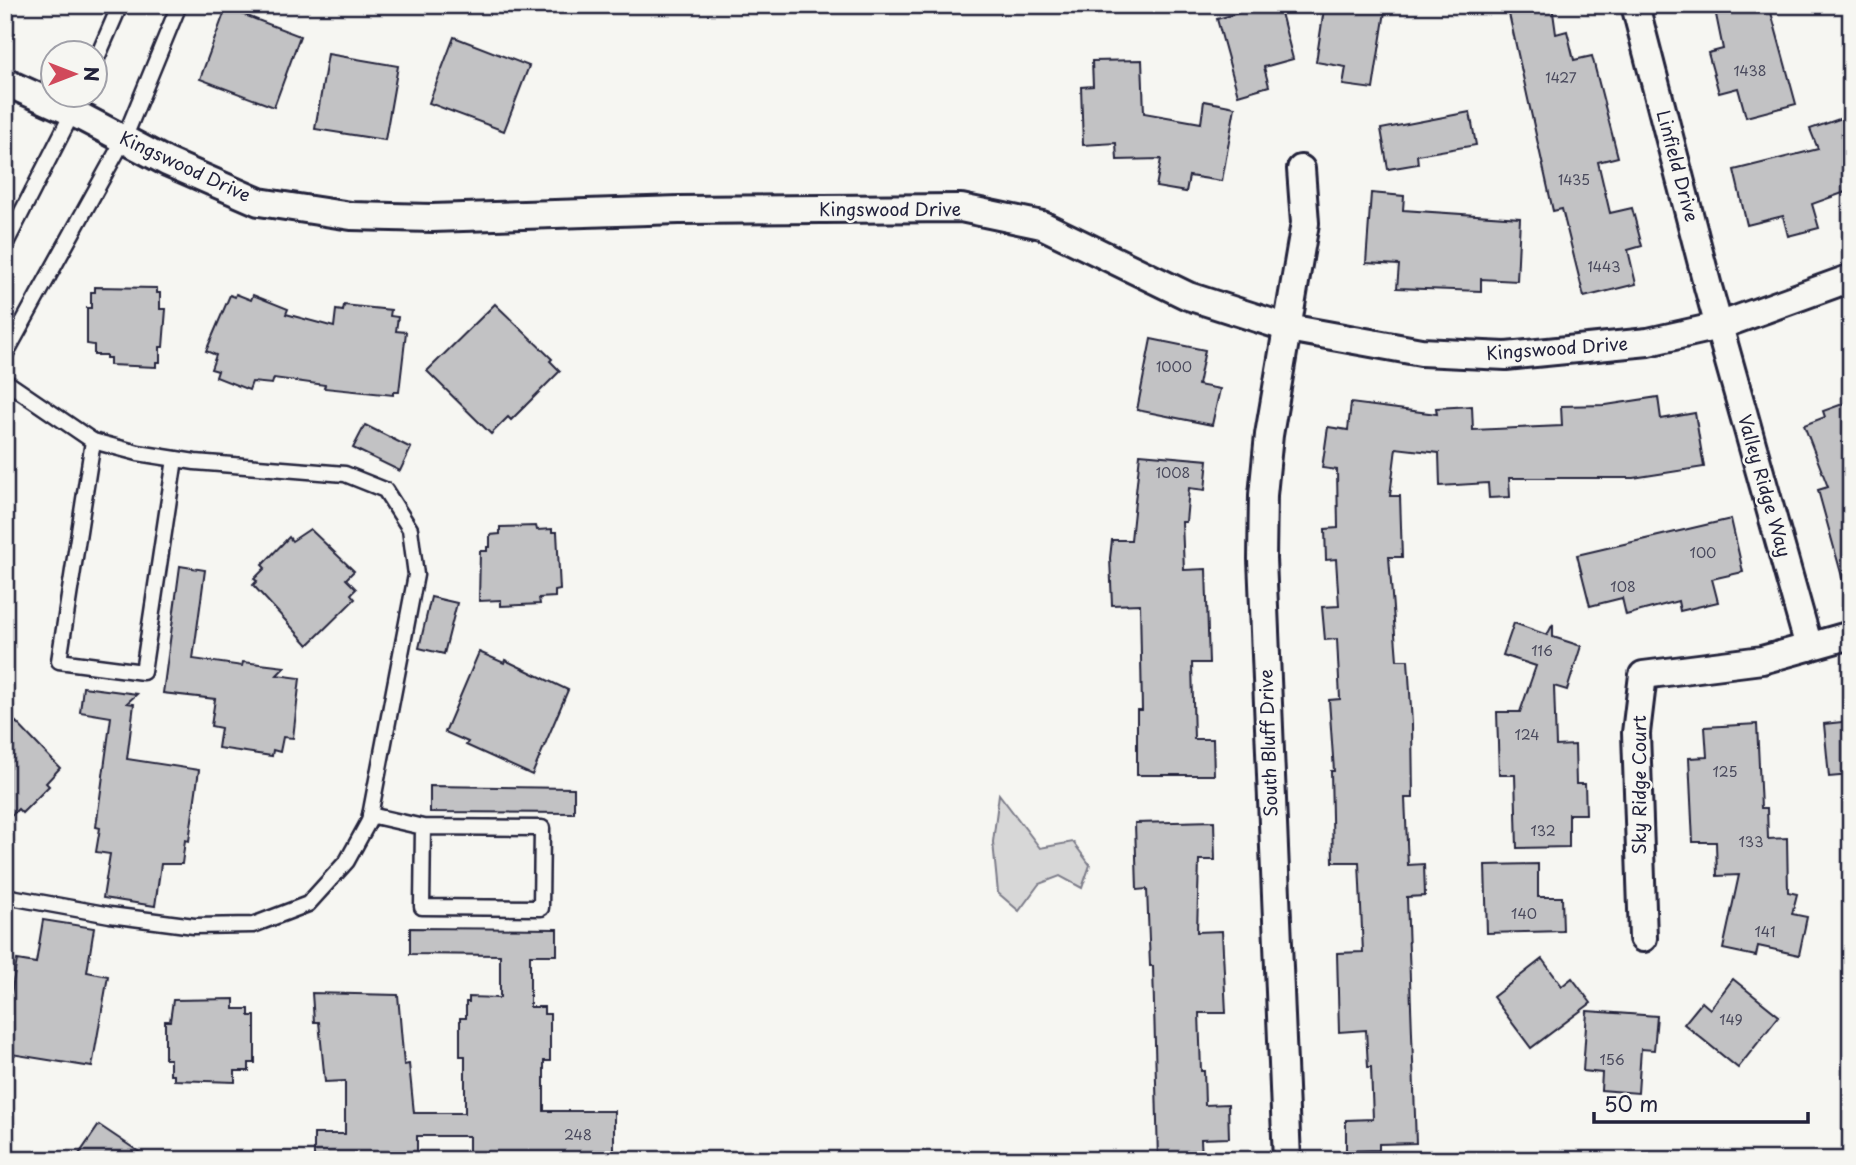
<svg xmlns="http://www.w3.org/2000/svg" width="1856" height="1165" font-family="'Playpen Sans',sans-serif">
<rect width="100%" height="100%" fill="#f6f6f2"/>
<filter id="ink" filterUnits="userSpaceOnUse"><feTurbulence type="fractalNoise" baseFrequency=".0143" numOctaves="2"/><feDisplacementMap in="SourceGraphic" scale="14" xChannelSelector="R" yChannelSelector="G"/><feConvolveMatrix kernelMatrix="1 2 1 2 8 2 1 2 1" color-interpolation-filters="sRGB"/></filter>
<g filter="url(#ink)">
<polygon fill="#d7d7d7" stroke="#7c7c89" stroke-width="2" points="999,794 1040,848 1073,842 1090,865 1082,888 1060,876 1039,884 1019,911 998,893 993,842"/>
<g fill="#c2c2c4" stroke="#22223b" stroke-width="2">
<polygon points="1267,5 1279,5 1293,59 1264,67 1269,86 1238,95 1217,19"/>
<polygon points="1337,5 1386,5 1373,89 1343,85 1346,67 1316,62 1324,9 1336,11"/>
<polygon points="1507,5 1552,5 1556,34 1567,31 1574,60 1592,56 1618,157 1598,162 1610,213 1632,208 1642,246 1628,250 1636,284 1584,297 1562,209 1553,211"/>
<polygon points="1714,5 1769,5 1796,104 1746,117 1738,88 1719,93 1708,53 1723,49"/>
<polygon points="226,8 300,36 274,107 200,79"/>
<polygon points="454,37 529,66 504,131 429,103"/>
<polygon points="328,54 398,66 385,140 315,129"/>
<polygon points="1142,60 1144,113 1201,123 1204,101 1235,107 1222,181 1189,176 1186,192 1156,187 1161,159 1117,160 1116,143 1083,145 1081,87 1093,86 1092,61"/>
<polygon points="1470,112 1476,145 1417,155 1418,164 1388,169 1381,129"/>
<polygon points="1851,115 1851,190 1812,204 1819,228 1788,236 1783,216 1747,225 1734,170 1818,149 1810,129"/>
<polygon points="1371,193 1404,196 1403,210 1520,218 1517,281 1481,279 1481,291 1397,288 1399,265 1366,263"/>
<polygon points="95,287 157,288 157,293 160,293 160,309 166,309 163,347 160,347 160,362 156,362 156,367 110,365 110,358 106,358 106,355 94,355 94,345 87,344 87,308 91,308 91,292 95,292"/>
<polygon points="236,294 251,300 253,295 288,309 286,314 334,327 336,310 343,311 344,305 391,310 390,316 398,317 396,331 406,332 399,392 393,392 393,395 324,388 325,385 274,378 272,384 252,382 249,390 216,377 218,371 211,369 216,355 206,351 230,295 235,297"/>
<polygon points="495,304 552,359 550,361 560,371 511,420 508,417 491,434 427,371"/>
<polygon points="1151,339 1205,350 1198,385 1220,389 1212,425 1137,410"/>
<polygon points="1658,397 1661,419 1695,413 1704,467 1633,478 1509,478 1510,497 1489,498 1488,483 1440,486 1439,453 1396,448 1390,496 1400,496 1402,557 1389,557 1397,660 1408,660 1412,724 1413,798 1405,798 1408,865 1424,864 1425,896 1407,897 1416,1143 1379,1144 1379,1150 1346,1151 1346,1120 1373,1119 1371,1067 1368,1067 1366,1030 1339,1032 1337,953 1363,952 1359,862 1333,862 1331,771 1334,771 1329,700 1340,699 1337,639 1325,640 1322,607 1339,606 1336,559 1326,560 1325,529 1338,528 1337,470 1322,468 1328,427 1348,430 1351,403 1437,414 1436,408 1472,406 1473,430 1562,426 1561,406 1606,405"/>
<polygon points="1851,401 1851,583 1844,584 1818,490 1828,487 1804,425 1825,417 1823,411"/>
<polygon points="365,425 411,448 400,471 353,448"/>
<polygon points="1140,454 1208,460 1205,490 1189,488 1186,522 1182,522 1184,570 1206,569 1209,663 1192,663 1194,739 1213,739 1214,775 1137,775 1137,710 1142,710 1140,604 1112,605 1110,558 1112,540 1131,540"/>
<polygon points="1731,519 1743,572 1712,579 1718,602 1680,611 1678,601 1626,615 1622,598 1590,606 1577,555"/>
<polygon points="536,526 537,530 552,529 552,532 557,532 560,590 555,591 555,597 539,598 540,604 501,606 501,600 479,601 480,551 487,551 487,547 490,547 490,535 500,534 500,527"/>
<polygon points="310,529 354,571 346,579 356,589 351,594 355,599 308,645 253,585 257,581 254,579 265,568 262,565 289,537 292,541"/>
<polygon points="180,566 205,570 193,659 242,666 243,662 285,667 277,675 300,678 293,738 283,737 280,752 273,750 272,756 218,748 221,728 211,726 215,699 163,693"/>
<polygon points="431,597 457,603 444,654 419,648"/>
<polygon points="1514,623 1547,635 1553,624 1553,637 1581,646 1567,690 1554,686 1556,746 1575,745 1576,784 1585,784 1586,814 1569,814 1569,847 1517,848 1515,775 1499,775 1497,712 1520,712 1536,666 1503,655"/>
<polygon points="479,652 504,663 505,660 568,690 532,775 466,745 468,742 445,732"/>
<polygon points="83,687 137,694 127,703 134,704 127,759 199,770 189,841 185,840 182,864 161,864 155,906 103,898 110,854 96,852 100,828 96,827 111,717 80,712"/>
<polygon points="1851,721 1851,775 1829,777 1824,724"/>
<polygon points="16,722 60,768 46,783 49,786 22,813 18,809 5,822 5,732"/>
<polygon points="1757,724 1761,808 1767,808 1768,839 1787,838 1788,892 1797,894 1792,914 1807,917 1799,955 1758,946 1756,956 1723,949 1739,875 1717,876 1716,842 1693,842 1689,758 1707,757 1705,727"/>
<polygon points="430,786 574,788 574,813 430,812"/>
<polygon points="1214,821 1215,860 1199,860 1197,932 1222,931 1226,1013 1199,1013 1201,1071 1204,1071 1205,1105 1228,1104 1229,1138 1201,1139 1202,1160 1158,1160 1153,966 1150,966 1147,889 1137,890 1135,823"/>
<polygon points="1538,864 1538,897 1562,897 1563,931 1487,933 1485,865"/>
<polygon points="43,920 94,928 87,972 108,976 92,1067 5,1053 5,1027 17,960 36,963"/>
<polygon points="410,928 557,929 557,955 530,955 530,1007 544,1007 544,1014 550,1014 550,1061 544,1061 544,1111 614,1111 614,1160 469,1160 469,1136 417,1136 417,1160 314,1160 314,1134 345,1134 345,1081 325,1082 319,1022 314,1022 312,993 398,995 404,1065 409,1064 414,1113 465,1113 465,1056 460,1056 460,1018 466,1018 466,1002 469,1002 469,997 500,998 500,955 410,954"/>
<polygon points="1542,959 1562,986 1572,978 1591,1003 1531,1048 1493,997"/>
<polygon points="1733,979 1779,1016 1738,1068 1684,1024 1702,1002 1710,1009"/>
<polygon points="234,999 234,1009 249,1009 249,1016 255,1016 255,1063 249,1063 249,1071 235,1071 235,1082 174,1080 174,1075 170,1075 170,1059 165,1059 165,1021 170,1021 173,1000"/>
<polygon points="1587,1011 1657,1016 1654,1050 1641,1049 1638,1093 1601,1090 1602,1073 1583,1071"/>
<polygon points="99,1125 151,1160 75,1160"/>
</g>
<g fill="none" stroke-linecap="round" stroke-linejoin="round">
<defs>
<g id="service">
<polyline points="94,65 120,5"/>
<polyline points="5,245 82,94"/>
<polyline points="5,355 124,139 179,5"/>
<polyline points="5,381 93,441 138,453 195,462 345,474 385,490 410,529 416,575 369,821 347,861 308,904 253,925 194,926 110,915 5,896"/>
<polyline points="93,441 59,661 143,672 175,459"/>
<polyline points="370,815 423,827 542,828 541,908 422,907 423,827"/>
</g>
<g id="minor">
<polyline points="1635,5 1708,287 1809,647"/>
<polyline points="5,82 74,113 167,162 259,202 351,216 432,218 679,210 961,208 1042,225 1188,296 1288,328 1421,352 1506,356 1648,342 1719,326 1851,278"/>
<polyline points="1643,938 1636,733 1643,675 1762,660 1851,635"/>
<polyline points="1287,1160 1262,559 1263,495 1269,435 1305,223 1301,169"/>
</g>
</defs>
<use href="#service" stroke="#22223b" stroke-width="19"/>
<use href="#minor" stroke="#22223b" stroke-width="32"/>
<use href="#service" stroke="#f6f6f2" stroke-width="14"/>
<use href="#minor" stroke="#f6f6f2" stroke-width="26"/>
</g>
</g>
<g text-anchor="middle" stroke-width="5" stroke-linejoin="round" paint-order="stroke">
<g font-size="14" fill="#4a4a5d">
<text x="1750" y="76">1438</text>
<text x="1561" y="83">1427</text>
<text x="1574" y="185">1435</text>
<text x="1604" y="272">1443</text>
<text x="1174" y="372">1000</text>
<text x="1173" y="478">1008</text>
<text x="1703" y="558">100</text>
<text x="1623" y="592">108</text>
<text x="1542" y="656">116</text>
<text x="1527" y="740">124</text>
<text x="1725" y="777">125</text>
<text x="1543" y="836">132</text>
<text x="1751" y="847">133</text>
<text x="1524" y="919">140</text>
<text x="1765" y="937">141</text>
<text x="1731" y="1025">149</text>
<text x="1612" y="1065">156</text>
<text x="578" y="1140">248</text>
</g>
<g font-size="18" fill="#22223b" stroke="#f6f6f2">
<text transform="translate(1677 166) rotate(75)" y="6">Linfield Drive</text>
<text transform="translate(185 167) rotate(25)" y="6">Kingswood Drive</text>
<text x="890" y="216">Kingswood Drive</text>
<text transform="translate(1557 349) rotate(-4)" y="6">Kingswood Drive</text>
<text transform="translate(1764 486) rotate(74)" y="6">Valley Ridge Way</text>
<text transform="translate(1269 743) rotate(-92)" y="6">South Bluff Drive</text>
<text transform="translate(1640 785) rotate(-90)" y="6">Sky Ridge Court</text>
</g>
</g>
<rect width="1856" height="1165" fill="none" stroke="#f6f6f2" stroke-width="28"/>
<rect x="14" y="14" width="1828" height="1137" fill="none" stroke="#22223b" stroke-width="2.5" filter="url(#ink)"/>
<g transform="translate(74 74) rotate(90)"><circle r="33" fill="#f6f6f2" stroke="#a1a1a9" stroke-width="2"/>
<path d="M0-5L12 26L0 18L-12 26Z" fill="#d1495b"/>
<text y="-10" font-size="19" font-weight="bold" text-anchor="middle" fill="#22223b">N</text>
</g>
<path d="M1594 1112v10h214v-10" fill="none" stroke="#22223b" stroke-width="3.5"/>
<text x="1604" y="1112" font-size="21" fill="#22223b" stroke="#f6f6f2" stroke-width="5" paint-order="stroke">50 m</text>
</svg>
